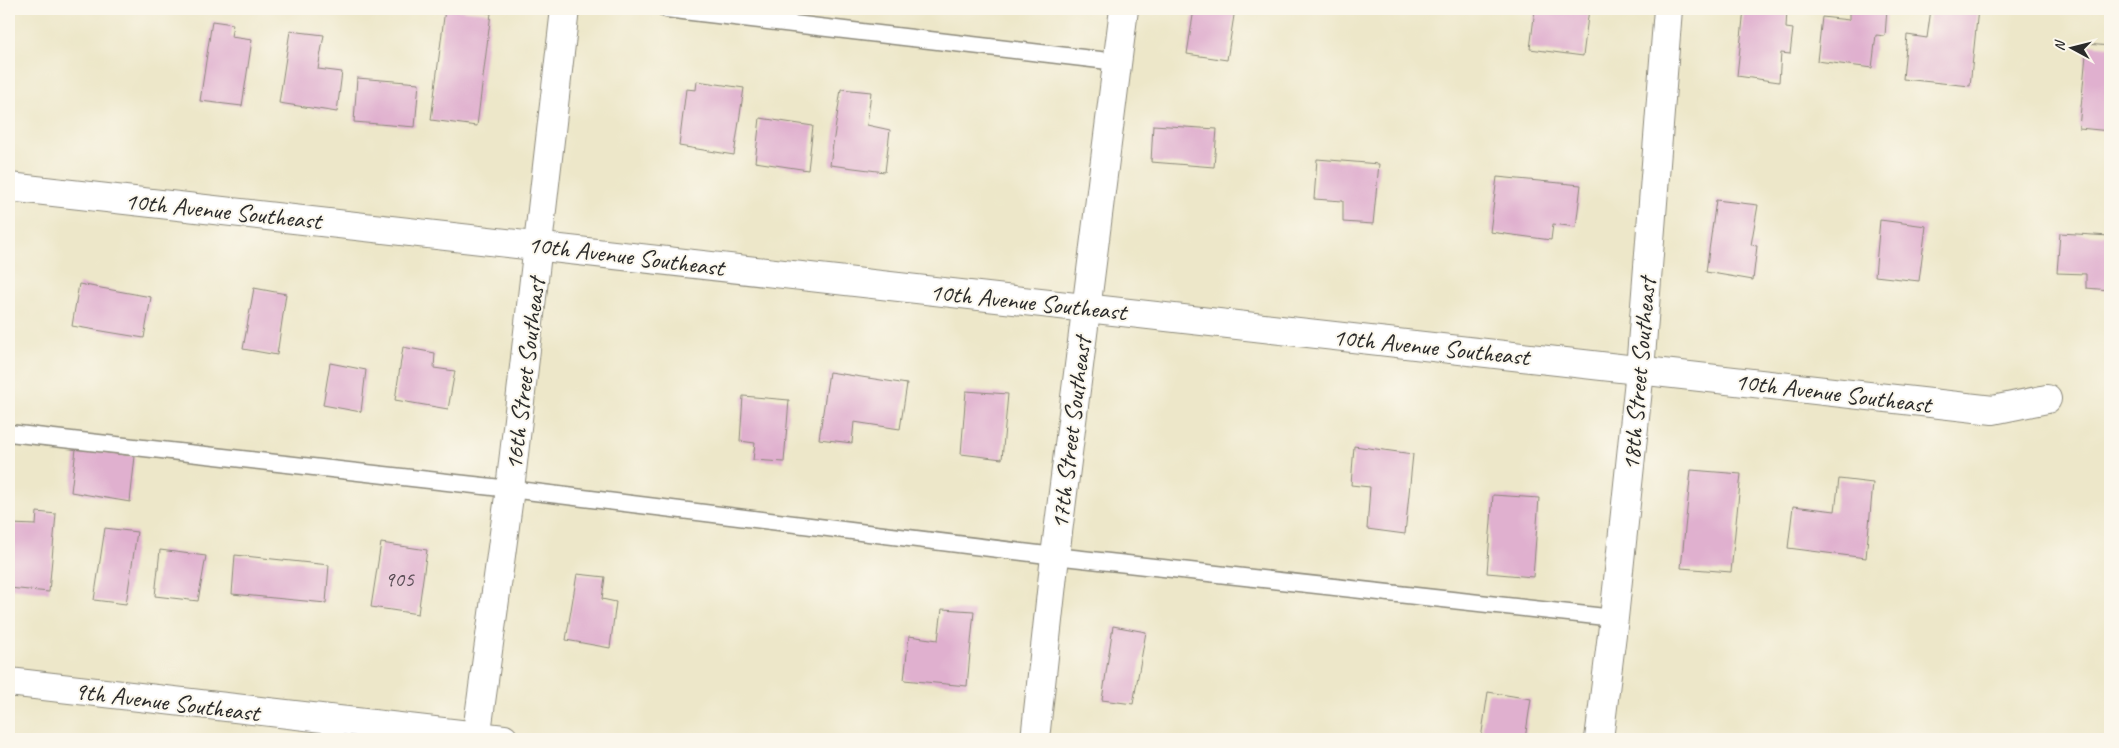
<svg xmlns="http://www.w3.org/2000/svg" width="2119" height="748" font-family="Caveat,sans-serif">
<rect width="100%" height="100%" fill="#fbf7ec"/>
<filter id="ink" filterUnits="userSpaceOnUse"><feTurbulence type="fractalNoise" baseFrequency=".02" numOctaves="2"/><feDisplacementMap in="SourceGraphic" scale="10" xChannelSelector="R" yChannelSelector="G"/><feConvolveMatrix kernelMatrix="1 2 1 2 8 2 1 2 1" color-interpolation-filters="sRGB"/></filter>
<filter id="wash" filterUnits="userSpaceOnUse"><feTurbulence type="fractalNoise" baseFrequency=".0096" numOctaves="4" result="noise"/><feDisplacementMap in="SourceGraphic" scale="20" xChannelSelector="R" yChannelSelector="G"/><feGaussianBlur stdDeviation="1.12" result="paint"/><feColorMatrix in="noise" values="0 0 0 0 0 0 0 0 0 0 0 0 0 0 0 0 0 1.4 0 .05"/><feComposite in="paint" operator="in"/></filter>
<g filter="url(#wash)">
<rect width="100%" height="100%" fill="#ede7c9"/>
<g id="blocks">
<g fill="#e0b0cf">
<polygon points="445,9 491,13 477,126 431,120"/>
<polygon points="1194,9 1235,9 1227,60 1187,54"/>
<polygon points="1535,9 1589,9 1583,56 1530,49"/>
<polygon points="1744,9 1787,9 1786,28 1793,29 1790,54 1781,53 1779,82 1737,76"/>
<polygon points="1849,9 1887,9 1885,36 1876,35 1872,68 1817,61 1822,17 1849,20"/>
<polygon points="1931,9 1978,9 1970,86 1903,79 1907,35 1927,38"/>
<polygon points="212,21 233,24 231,37 252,40 242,106 200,101"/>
<polygon points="290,31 324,35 318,69 342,72 337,112 279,103"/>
<polygon points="2087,44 2110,46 2110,131 2079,128"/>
<polygon points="357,78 419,83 415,127 354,122"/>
<polygon points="697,81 744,88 734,155 679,146 686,89 696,90"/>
<polygon points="841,89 871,92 867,125 890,130 885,172 830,165"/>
<polygon points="760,118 813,126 808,170 755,162"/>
<polygon points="1153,125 1217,129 1214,167 1151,162"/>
<polygon points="1317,159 1379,164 1373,224 1343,222 1343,201 1314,199"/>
<polygon points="1497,177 1581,185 1576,227 1553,224 1551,240 1490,232"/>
<polygon points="1716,200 1758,205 1751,245 1757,246 1753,280 1706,272"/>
<polygon points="1880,220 1926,226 1919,281 1875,276"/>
<polygon points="2060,233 2110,236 2110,290 2086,288 2086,274 2057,273"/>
<polygon points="79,284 151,297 144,338 72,326"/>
<polygon points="254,288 286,294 277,355 243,349"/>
<polygon points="403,347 435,353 434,368 455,371 448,409 395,400"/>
<polygon points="330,363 366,370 361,412 323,405"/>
<polygon points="829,372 907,384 900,429 854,422 852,443 819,439"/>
<polygon points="966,391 1008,394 1002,459 961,454"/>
<polygon points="743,396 789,400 784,462 753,460 755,443 740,441"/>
<polygon points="1354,446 1413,454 1405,534 1367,529 1370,487 1351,485"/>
<polygon points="76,449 135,456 130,502 71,492"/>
<polygon points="1691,470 1741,474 1731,572 1681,568"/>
<polygon points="1839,479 1873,483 1866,558 1788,548 1793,506 1835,511"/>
<polygon points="1493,495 1539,498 1533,577 1487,573"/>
<polygon points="37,512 56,514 49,592 9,588 11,524 36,525"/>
<polygon points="105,528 137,532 126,604 94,600"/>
<polygon points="381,543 427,550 418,614 371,607"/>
<polygon points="160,550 206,556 198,601 155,596"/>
<polygon points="235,555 329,565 326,603 232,594"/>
<polygon points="577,574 605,577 602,599 616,602 610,648 566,640"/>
<polygon points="942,609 974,611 967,686 904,680 909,636 938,640"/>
<polygon points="1113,626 1146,632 1133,704 1102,700"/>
<polygon points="1488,692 1531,699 1525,739 1481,739"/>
</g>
</g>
</g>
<g filter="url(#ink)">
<use href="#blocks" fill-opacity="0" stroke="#8c897a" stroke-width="1"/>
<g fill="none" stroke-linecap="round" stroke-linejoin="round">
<defs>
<g id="lane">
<polyline points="666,9 1117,62"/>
<polyline points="9,433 510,489 1055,556 1614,618"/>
</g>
<g id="street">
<polyline points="9,187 1993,410 2047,399"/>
<polyline points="9,682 504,739"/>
<polyline points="476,739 510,489 565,9"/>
<polyline points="1035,739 1055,556 1124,9"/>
<polyline points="1599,739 1614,618 1640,370 1668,9"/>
</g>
</defs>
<use href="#lane" stroke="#8c897a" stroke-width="19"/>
<use href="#street" stroke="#8c897a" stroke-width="30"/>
<use href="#lane" stroke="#fff" stroke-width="16"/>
<use href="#street" stroke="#fff" stroke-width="28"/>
</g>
</g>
<g text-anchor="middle" stroke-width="4" stroke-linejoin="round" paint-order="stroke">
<g font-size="22" fill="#584c54">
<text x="399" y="586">905</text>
</g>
<g font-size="25" fill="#2b2b2b" stroke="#fbf7ec">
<text transform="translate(223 210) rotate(6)" y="9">10th Avenue Southeast</text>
<text transform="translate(626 255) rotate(7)" y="9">10th Avenue Southeast</text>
<text transform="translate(1028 301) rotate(6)" y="9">10th Avenue Southeast</text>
<text transform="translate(1431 346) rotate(6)" y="9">10th Avenue Southeast</text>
<text transform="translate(524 374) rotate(-83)" y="9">16th Street Southeast</text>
<text transform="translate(1638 374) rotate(-85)" y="9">18th Street Southeast</text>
<text transform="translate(1833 392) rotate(7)" y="9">10th Avenue Southeast</text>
<text transform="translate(1070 433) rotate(-83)" y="9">17th Street Southeast</text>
<text transform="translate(167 701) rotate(7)" y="9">9th Avenue Southeast</text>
</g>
</g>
<rect width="2119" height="748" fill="none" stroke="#fbf7ec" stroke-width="30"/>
<g transform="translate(2072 48) rotate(277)" stroke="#fbf7ec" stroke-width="4" paint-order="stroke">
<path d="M0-4L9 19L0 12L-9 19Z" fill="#2b2b2b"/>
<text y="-8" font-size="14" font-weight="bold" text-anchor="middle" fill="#2b2b2b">N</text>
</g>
</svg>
